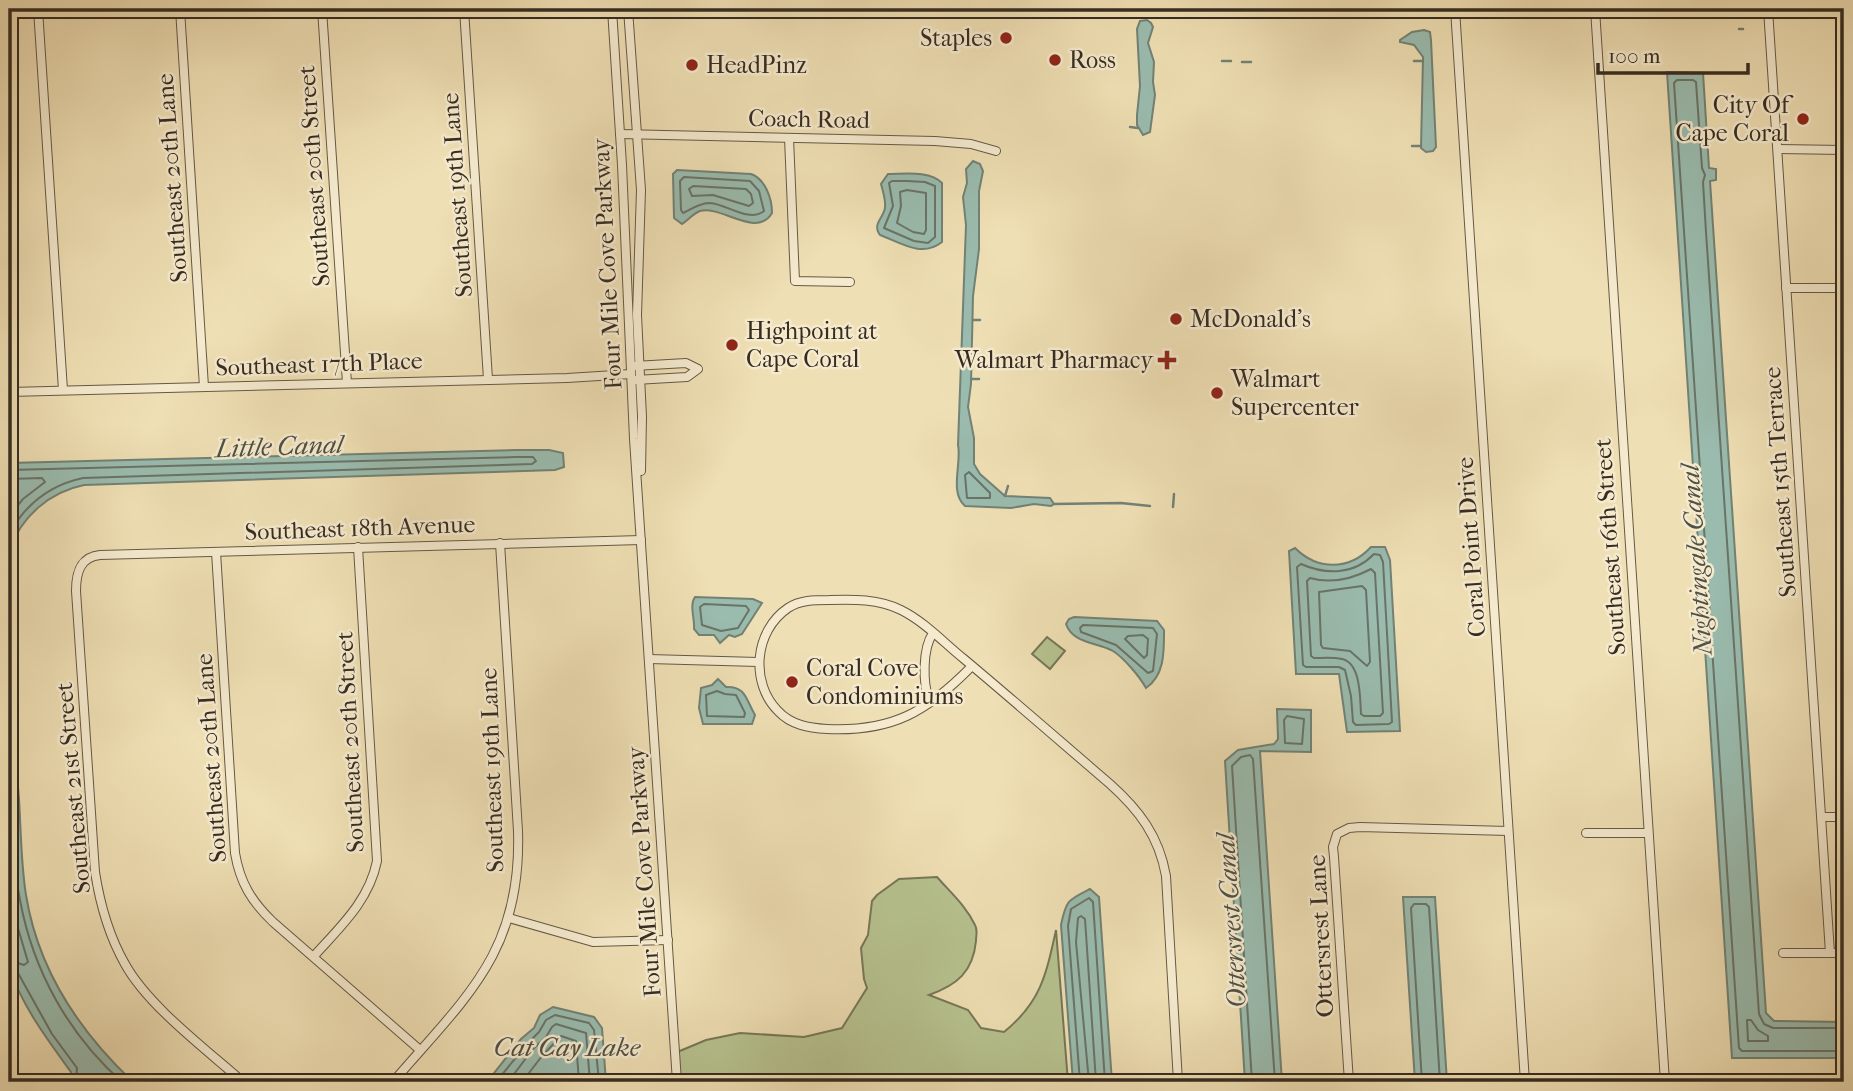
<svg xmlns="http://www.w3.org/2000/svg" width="1853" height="1091" font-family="'IM FELL French Canon',serif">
<rect width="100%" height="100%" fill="#efdfb4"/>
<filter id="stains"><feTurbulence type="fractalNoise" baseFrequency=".00286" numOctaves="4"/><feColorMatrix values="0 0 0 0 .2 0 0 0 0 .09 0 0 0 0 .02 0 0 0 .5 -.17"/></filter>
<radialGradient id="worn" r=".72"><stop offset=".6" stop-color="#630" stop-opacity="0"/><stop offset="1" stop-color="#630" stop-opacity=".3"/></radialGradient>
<g fill="#b6c28f" stroke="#767758" stroke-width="2">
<polygon points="1047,637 1065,651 1050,669 1032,654"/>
<path d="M937,877C951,893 966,906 975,925C978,930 976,935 976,941C973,972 957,985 929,995L968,1010L981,1028L1004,1032C1041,1002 1046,975 1056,930L1068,1082H677L675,1053L706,1040L740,1033L804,1037L842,1028L867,988L864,979L861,948L868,935L872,901L877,895L899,879Z"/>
</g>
<g fill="#9abcaf" stroke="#728276" stroke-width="2">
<polygon points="1147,20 1151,23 1153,27 1148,43 1154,62 1153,82 1155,95 1150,132 1143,135 1137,125 1137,115 1140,86 1137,29 1140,21"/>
<polygon points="1424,30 1430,32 1431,40 1436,147 1433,151 1426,152 1421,148 1423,57 1414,45 1400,42 1400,40 1412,32"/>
<polygon points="1667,72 1703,73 1709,168 1716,169 1716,180 1710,181 1766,1013 1774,1021 1844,1022 1844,1058 1732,1058"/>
<path d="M973,161L980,164L983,171L979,191V249L973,296L971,384L968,407L974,438V464L980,474L1005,496L1050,498L1054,504L1051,506L1034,504L1011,508L965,506C949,493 962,462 958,445L966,225L963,197L967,183L966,169Z"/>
<path d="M677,170L751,174C765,179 772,198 772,213C757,239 721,205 700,211C694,213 688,220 682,224L674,218L673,174Z"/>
<path d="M888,174C904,174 930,170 942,183V242C922,258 901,243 880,235C872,224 883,219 885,208C886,200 883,192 881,184Z"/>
<path d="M515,450H549L563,453L564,467L555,470L84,485C49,492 21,517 9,551V463Z"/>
<path d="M1371,547H1385L1390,560L1400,731L1347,732L1339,674H1296L1289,551L1295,548C1317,570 1349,571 1371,547Z"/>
<path d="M695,597L753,599L762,603L742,634L735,637L729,635L720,643L714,635H699L694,629C695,619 689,605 695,597Z"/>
<path d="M1074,617L1157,621L1164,630C1164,651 1165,675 1146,688C1140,677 1124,658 1113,651C1097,642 1073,644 1066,624L1069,619Z"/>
<path d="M9,655C12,703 15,751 19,799C21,831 21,864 26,895C38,970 79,1031 133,1082H69L71,1072C47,1039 22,1006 9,967Z"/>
<path d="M718,679L726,687C746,686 746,700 755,715L752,724H703L699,708L701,688L712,685Z"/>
<polygon points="1277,709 1311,710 1311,752 1260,751 1282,1082 1245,1082 1225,761 1238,750 1274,744 1278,739"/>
<path d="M1090,889L1099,897L1112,1082H1073L1061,925C1066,900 1068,900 1090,889Z"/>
<polygon points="1403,897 1435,897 1447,1082 1415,1082"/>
<polygon points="553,1007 594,1017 602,1028 606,1082 487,1082 521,1039 534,1028 540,1015"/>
</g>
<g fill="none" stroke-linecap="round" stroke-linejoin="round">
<g stroke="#687468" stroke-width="2">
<path d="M684,177L750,181L759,191L764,211C749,223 727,204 710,203C698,203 693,209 683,213L681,210L680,181Z"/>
<polygon points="907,181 925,182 935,186 935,237 928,243 914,241 884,228 893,206 889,183 892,181"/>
<polygon points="693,186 746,189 751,194 753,203 749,206 713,195 692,196 689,189"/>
<polygon points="907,190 926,193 926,230 924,234 913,232 897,223 901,206 900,192"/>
<path d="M9,470L515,457H533L536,461L532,464L83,478C50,485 25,505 9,534"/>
<polygon points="969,472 990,493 990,498 967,498 965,475"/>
<polyline points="9,479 42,478 45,482 23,499 9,516"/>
<path d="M1374,554L1380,555L1383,562L1392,722L1389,724L1356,725L1353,722L1351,696L1345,670L1339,667H1306L1303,665L1297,567L1301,564C1326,575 1354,575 1374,554Z"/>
<path d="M1371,569L1375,573L1383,713L1380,716H1364L1361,714C1360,698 1361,663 1342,659C1333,657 1323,658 1314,658L1311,656L1307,581L1310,578C1331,584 1352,579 1371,569Z"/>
<polygon points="1362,586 1366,590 1370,662 1367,666 1350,651 1323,648 1321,645 1319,592"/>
<polygon points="704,604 746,606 749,610 738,628 721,631 702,625 700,607"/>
<polygon points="1083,625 1153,628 1157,634 1153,671 1148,673 1116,645 1081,632 1080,628"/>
<polygon points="1143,635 1148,639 1147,655 1144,658 1125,639 1128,636"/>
<polygon points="717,691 725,694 736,695 745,713 744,717 707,716 706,695"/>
<polygon points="1287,716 1304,719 1302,744 1285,743 1284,720"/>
<path d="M9,756C12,804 11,854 20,900C33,971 69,1035 122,1082"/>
<polyline points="9,883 15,918 28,962 24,965 9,960"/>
<polyline points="9,969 18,973 52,1034 77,1068 76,1082"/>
<polygon points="1747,1020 1751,1020 1758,1030 1768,1036 1768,1041 1748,1041"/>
<polyline points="1844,1028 1773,1028 1764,1024 1759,1014 1706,232 1703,182 1705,175 1702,168 1696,82 1693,80 1677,80 1674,83 1739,1048 1742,1051 1844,1051"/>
<polyline points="496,1082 527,1044 539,1032 546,1020 555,1015 589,1023 594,1030 599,1082"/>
<polyline points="508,1082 533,1049 546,1037 552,1027 556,1024 586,1033 590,1082"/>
<polyline points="522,1082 542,1056 561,1036 576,1041 579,1082"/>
<polyline points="1080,1082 1068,926 1071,909 1089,898 1093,902 1105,1082"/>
<polyline points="1089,1082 1076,942 1078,918 1081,916 1085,919 1096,1082"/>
<polyline points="1252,1082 1232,766 1241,757 1250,755 1253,759 1275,1082"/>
<polyline points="1422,1082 1411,908 1414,904 1426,904 1429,907 1440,1082"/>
</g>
<g stroke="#728276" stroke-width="2.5">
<polyline points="1739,29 1743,29"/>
<polyline points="1222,61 1231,61"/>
<polyline points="1414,61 1423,61"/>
<polyline points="1242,62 1251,62"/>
<polyline points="1130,127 1138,128"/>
<polyline points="1412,146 1421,146"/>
<polyline points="973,320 980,320"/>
<polyline points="971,379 979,379"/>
<polyline points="1005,496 1008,486"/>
<polyline points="1054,504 1121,503 1150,506"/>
<polyline points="1173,507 1174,494"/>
</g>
<defs>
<g id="minor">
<polyline points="38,9 63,390"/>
<polyline points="180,9 204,387"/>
<polyline points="322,9 347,383"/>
<polyline points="464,9 488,379"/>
<polyline points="612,9 622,165 634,439 677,1082"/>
<polyline points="628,9 641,190 637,315 642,417 641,471"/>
<polyline points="1455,9 1525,1082"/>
<polyline points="1595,9 1665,1082"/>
<polyline points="1768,9 1830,953"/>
<polyline points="620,134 935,141 971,144 996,151"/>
<polyline points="789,138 795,281 850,282"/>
<polyline points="1778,149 1844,150"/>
<polyline points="1786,288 1844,288"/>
<polyline points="634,366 686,363 698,369 687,377 635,380"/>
<polyline points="9,392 567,378 631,374"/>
<path d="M216,552L235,853C240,883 252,902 273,922L420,1050"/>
<polyline points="649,659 758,662"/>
<path d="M972,666C927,712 892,732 827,729C809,728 791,725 778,711C750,683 754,631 788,608C800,600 814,600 829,600C853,599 879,599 901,610C925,622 944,643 964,659C1013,700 1061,742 1110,784C1139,810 1159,836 1166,876L1178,1082"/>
<path d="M929,701C923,683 922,649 933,633"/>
<polyline points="1822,817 1844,817"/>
<polyline points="1586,833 1648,833"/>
<polyline points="509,918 593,942 668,940"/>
<polyline points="1783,953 1844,953"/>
<path d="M314,956C340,927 369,901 377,861L358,547"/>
<path d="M243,1082C207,1050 148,1006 125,964C109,936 100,904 95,872L76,591C76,573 80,557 100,555L641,540"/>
<path d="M393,1082C466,997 522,952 518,831L500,543"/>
<polyline points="1349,1082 1334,857 1333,847 1337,834 1349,828 1360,827 1508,831"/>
</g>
</defs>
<use href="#minor" stroke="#655946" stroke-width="10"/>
<use href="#minor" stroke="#f5eace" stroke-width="8"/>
</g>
<g fill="#8f2418" stroke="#f5eace" stroke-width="2.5">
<circle cx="1006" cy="38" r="7"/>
<circle cx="1055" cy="60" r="7"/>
<circle cx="692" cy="65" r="7"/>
<circle cx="1803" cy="119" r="7"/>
<circle cx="1176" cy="319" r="7"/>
<circle cx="732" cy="345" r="7"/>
<path d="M1163.5 349.5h7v7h7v7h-7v7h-7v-7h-7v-7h7z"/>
<circle cx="1217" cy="393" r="7"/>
<circle cx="792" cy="682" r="7"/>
</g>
<g text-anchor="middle" stroke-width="5" stroke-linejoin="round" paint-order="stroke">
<g font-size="24" fill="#372c21" stroke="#f5eace" text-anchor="start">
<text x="992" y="46" text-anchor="end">Staples</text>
<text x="1069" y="68">Ross</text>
<text x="706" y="73">HeadPinz</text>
<text x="1789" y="113" text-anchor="end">City Of<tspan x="1789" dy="28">Cape Coral</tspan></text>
<text x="1190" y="327">McDonald's</text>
<text x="746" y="339">Highpoint at<tspan x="746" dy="28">Cape Coral</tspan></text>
<text x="1153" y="368" text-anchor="end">Walmart Pharmacy</text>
<text x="1231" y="387">Walmart<tspan x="1231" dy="28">Supercenter</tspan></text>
<text x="806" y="676">Coral Cove<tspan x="806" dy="28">Condominiums</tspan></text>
</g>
<g font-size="24" fill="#372c21" stroke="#f5eace">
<text transform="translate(809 119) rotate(1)" y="8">Coach Road</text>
<text transform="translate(314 176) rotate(-94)" y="8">Southeast 20th Street</text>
<text transform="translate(172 178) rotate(-94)" y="8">Southeast 20th Lane</text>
<text transform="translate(457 195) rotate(-94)" y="8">Southeast 19th Lane</text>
<text transform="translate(607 264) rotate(-93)" y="8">Four Mile Cove Parkway</text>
<text transform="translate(319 364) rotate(-2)" y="8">Southeast 17th Place</text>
<text transform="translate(1780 482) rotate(-94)" y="8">Southeast 15th Terrace</text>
<text transform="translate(360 528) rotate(-2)" y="8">Southeast 18th Avenue</text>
<text transform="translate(1471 547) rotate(-94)" y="8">Coral Point Drive</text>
<text transform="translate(1610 547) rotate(-94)" y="8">Southeast 16th Street</text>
<text transform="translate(350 742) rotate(-93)" y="8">Southeast 20th Street</text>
<text transform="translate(211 758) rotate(-94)" y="8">Southeast 20th Lane</text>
<text transform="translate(492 770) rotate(-92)" y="8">Southeast 19th Lane</text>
<text transform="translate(73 788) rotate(-95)" y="8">Southeast 21st Street</text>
<text transform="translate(644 872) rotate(-94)" y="8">Four Mile Cove Parkway</text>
<text transform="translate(1321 936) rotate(-93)" y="8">Ottersrest Lane</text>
</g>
<g font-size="26" font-style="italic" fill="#505044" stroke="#f5eace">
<text transform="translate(279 446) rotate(-2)" y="9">Little Canal</text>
<text transform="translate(1696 560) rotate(-94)" y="9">Nightingale Canal</text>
<text transform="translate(1231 921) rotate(-94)" y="9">Ottersrest Canal</text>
<text x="567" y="1056">Cat Cay Lake</text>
</g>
</g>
<rect width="1853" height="1091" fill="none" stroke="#efdfb4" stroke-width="35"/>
<rect x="10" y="10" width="1832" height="1070" fill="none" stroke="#372c21" stroke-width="3.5"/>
<rect x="18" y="18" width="1818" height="1056" fill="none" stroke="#372c21" stroke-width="2"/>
<path d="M1598 63v10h150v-10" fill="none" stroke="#372c21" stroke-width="3.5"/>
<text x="1608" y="63" font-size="21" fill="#372c21" stroke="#f5eace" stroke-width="5" paint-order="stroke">100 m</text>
<rect width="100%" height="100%" filter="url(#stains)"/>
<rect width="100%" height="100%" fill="url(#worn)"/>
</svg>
